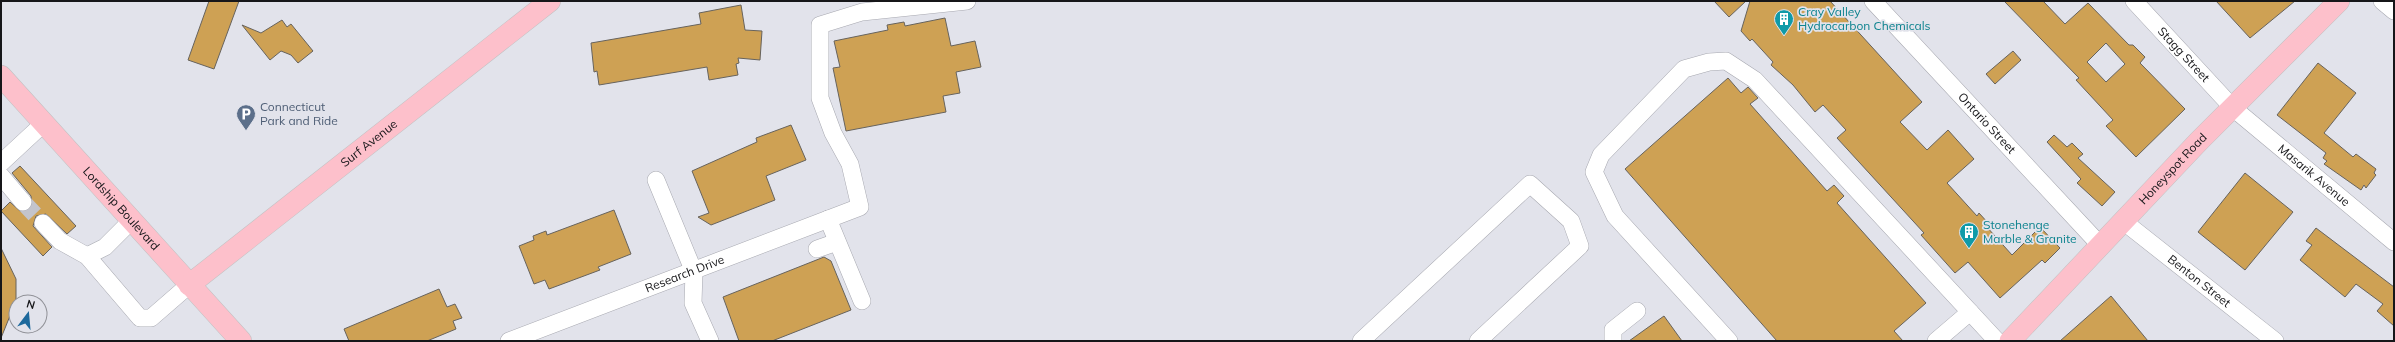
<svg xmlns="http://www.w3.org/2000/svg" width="2395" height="342" font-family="Mulish,sans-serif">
<rect width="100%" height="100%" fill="#e2e3eb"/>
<g fill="#cea154" stroke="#67635d" fill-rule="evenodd">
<polygon points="209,1 239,1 214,69 188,60"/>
<polygon points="1714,1 1746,1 1729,17"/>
<polygon points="1750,1 1830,1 1922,102 1900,122 1927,150 1948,130 1974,159 1947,183 1977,216 1979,213 1989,224 1986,226 2012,255 2040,227 2060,248 2045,263 2042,260 2000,298 1968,262 1955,273 1921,235 1924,233 1837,138 1846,130 1823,105 1815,112 1793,85 1771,65 1773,62 1752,39 1750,41 1741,31"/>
<path d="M2004,1H2043L2065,24L2088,3L2129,45H2133L2145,57L2140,63L2185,109L2136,157L2106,126L2113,120L2076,80L2079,78ZM2106,43L2125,64L2106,82L2087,62Z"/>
<polygon points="2216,1 2295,1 2250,38"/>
<polygon points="741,5 745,30 762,31 760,60 738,58 739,63 736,64 738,75 709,80 707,67 599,85 597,71 594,72 591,43 701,24 699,13"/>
<polygon points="945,18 951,46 975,41 981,67 956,72 960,93 943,96 946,112 846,131 833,68 840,67 834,41 888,30 887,25 904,22 905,26"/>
<polygon points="282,20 287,27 291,24 313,51 298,63 291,55 281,51 270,60 242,25 261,33"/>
<polygon points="2013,51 2021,60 1995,84 1986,74"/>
<polygon points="2318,63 2356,93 2324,133 2353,157 2356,154 2376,169 2374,173 2376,175 2366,188 2364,185 2361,190 2324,164 2327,161 2323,158 2326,153 2277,115"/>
<polygon points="1728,78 1741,93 1748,87 1758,98 1750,104 1827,191 1834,185 1844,196 1837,203 1926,303 1894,331 1903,341 1777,341 1625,169"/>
<polygon points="791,125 806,160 766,176 775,200 711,225 698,217 709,213 692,171 757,142 756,138"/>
<polygon points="2054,135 2067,147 2072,143 2083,154 2078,158 2115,192 2102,206 2077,183 2081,179 2047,142"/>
<polygon points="20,166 76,226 67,234 46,214 36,216 33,226 52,247 43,256 1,211 10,202 20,211 29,210 32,206 31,196 12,173"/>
<polygon points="2245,173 2293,212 2245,270 2198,232"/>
<polygon points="614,210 631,254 598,267 600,270 549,289 545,280 534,284 519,246 534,240 533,236 546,231 547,235"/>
<polygon points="2316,228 2394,287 2394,326 2377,311 2383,304 2356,284 2345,297 2300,260 2312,245 2306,241"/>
<polygon points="1,248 16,279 16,301 1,338"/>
<polygon points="824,257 831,261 851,310 772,341 739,341 723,297"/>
<polygon points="439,289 447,307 455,304 462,318 453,321 456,329 427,341 349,341 344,329"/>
<polygon points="2111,296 2148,341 2060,341"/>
<polygon points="1664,316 1682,341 1629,341"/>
</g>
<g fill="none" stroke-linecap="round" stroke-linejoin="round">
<polyline stroke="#c3c4cc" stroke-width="17" stroke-dasharray="17 8" stroke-linecap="butt" points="23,202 43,223"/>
<defs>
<g id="minor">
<path id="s1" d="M1873,1L2101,246"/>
<path id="s2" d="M2134,1L2233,108L2394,242"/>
<polyline points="2382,1 2394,11"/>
<polyline points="1,163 43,124"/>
<polyline points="1,176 23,202"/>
<polyline points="656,180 694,272 693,303 710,341"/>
<polyline points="828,219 862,301"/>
<path id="s3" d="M2123,221L2275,341"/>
<polyline points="43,223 60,241 87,256 140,318 151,318 189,285"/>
<polyline points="817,249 837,242"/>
<polyline points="87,256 105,247 131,221"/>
<path id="s4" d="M509,341L860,207L850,164L833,133L820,98V25L862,12L967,1"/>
<polyline points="1361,341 1530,184 1571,221 1580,246 1478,341"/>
<polyline points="1613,341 1613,330 1637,311"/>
<polyline points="1729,341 1615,216 1594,172 1601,155 1684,69 1709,62 1726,61 1755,80 1997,341"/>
<polyline points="1936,341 1970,312"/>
</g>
<g id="major">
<path id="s5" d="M1,76L241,341"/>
<path id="s6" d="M189,285L550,1"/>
<path id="s7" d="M2010,341L2199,141L2339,1"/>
</g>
</defs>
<use href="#minor" stroke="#a7a8b0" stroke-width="18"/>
<use href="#major" stroke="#c2c2c3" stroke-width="22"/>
<use href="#minor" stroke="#fff" stroke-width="17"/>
<use href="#major" stroke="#fdc0cb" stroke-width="21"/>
</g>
<defs>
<symbol id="building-pin" viewBox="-11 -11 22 30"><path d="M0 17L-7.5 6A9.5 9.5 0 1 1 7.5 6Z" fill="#0f9aa8" stroke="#e2e3eb"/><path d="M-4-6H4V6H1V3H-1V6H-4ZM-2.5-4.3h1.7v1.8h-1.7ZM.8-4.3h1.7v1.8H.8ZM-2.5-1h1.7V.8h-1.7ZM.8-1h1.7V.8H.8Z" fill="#fff"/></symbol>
<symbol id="parking-pin" viewBox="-11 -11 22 30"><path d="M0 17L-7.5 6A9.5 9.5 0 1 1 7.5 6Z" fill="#5c6f8a" stroke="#e2e3eb"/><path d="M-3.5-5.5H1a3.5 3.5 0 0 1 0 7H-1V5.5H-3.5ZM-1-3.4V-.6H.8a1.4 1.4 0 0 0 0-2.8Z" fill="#fff"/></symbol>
</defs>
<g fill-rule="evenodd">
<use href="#building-pin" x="1773" y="8" width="22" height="30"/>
<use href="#parking-pin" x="235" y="103" width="22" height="30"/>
<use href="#building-pin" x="1958" y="221" width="22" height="30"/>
</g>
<g text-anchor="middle" stroke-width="3.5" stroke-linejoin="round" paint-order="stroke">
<g font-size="12" fill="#0d838f" stroke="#e2e3eb" text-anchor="start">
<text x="1798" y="16">Cray Valley<tspan x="1798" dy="14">Hydrocarbon Chemicals</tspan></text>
<text x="1983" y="229">Stonehenge<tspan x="1983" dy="14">Marble &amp; Granite</tspan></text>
</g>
<g font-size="12" fill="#161619" stroke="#e2e3eb">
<text dy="4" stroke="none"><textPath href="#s2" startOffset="73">Stagg Street</textPath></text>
<text dy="4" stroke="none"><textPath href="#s1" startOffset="167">Ontario Street</textPath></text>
<text dy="4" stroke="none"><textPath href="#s6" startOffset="229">Surf Avenue</textPath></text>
<text dy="4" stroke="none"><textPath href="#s7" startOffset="237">Honeyspot Road</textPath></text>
<text dy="4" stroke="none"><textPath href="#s2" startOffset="251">Masarik Avenue</textPath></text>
<text dy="4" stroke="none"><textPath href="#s5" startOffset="179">Lordship Boulevard</textPath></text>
<text dy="4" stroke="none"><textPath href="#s4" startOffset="188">Research Drive</textPath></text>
<text dy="4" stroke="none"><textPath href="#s3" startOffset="97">Benton Street</textPath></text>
</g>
<g font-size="12" fill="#4e5e75" stroke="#e2e3eb" text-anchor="start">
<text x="260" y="111">Connecticut<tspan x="260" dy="14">Park and Ride</tspan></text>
</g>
</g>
<rect width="2395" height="342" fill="none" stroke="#161619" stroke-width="4"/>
<g transform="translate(28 314) rotate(16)"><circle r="19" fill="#e2e3eb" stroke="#909197"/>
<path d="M0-3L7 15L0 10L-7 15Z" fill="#1d699c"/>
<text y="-6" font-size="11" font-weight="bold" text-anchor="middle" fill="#161619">N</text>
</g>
</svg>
